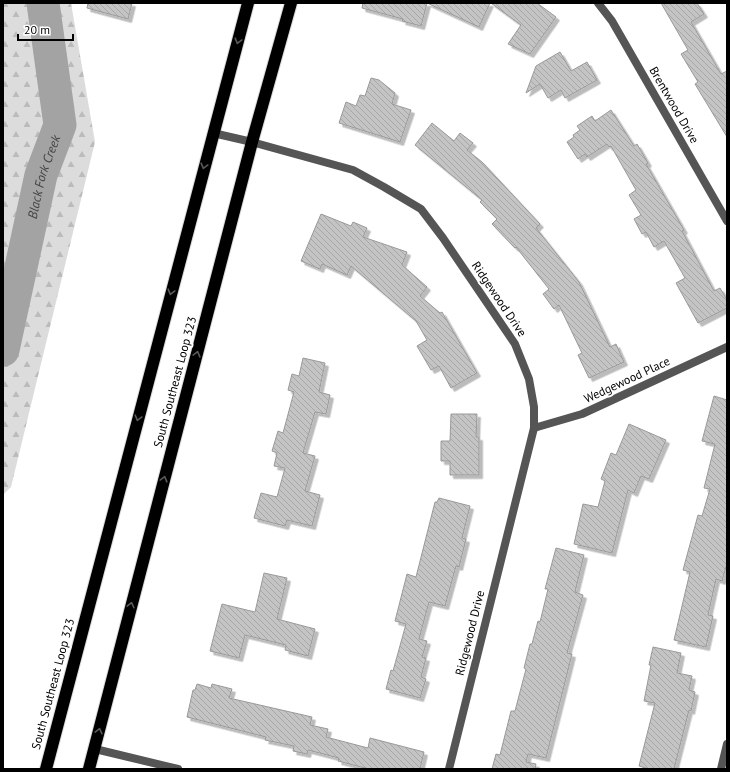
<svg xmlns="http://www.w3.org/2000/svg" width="730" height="772" font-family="'PT Sans',sans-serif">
<defs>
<pattern id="forest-firs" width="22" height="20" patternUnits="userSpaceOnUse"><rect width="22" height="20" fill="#dcdcdc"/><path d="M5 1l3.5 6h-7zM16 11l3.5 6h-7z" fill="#bbb"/></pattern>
<pattern id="building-back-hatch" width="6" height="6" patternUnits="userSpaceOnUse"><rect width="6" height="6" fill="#c4c4c4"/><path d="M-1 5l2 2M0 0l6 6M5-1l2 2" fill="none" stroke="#a7a7a7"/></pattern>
<filter id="shadow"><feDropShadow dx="3.5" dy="3.5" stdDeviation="0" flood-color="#0004"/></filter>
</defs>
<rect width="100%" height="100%" fill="#fff"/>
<polygon fill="url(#forest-firs)" points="3,3 71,3 95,142 11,487 3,495"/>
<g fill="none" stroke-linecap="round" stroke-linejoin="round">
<path stroke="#a3a3a3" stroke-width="33" id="s1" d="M3,350L41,175L60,125L43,3"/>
</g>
<g fill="url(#building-back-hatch)" stroke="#999" filter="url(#shadow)">
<polygon points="88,3 132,3 128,19 87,8"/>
<polygon points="363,3 490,3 479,27 427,3 421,26 402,21 403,19 362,8"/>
<polygon points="491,3 537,3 556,17 530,54 508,44 521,25"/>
<polygon points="661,3 697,3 704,14 691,22 721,74 727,71 727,137 695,84 698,82 681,54 688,50"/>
<polygon points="560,52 571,71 587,62 597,80 565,98 561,90 548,98 540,84 526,93 536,66"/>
<polygon points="371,78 379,80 395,93 392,104 411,110 400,142 339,123 346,102 356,106 360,95 365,96"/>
<polygon points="611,110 634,146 637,144 648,163 646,164 684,230 682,231 714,291 720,288 727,300 727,308 698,323 676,283 685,278 664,241 654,247 646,232 642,234 634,219 641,215 629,195 636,190 611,146 609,147 607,144 587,157 585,154 578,159 567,142 574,137 573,135 580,130 577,126 592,116 595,121"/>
<polygon points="432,123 454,141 460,133 473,143 467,150 482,162 540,224 536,228 579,282 610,347 616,344 624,362 589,378 578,355 582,353 559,305 554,309 543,294 549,289 516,247 515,248 492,224 497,219 480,202 482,200 415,145"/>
<polygon points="321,214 351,226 353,222 367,228 363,237 407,252 402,265 427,287 420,296 440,313 442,312 477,373 451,388 439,366 431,370 417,346 427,340 416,321 351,266 347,275 322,264 320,269 301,261"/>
<polygon points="303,358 325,363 319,392 330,395 326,414 315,412 303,453 315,456 305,491 320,495 312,526 287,520 285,526 254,518 261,493 277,497 285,468 274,466 277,453 272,451 278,431 283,433 294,392 288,390 292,374 299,376"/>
<polygon points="714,396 727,400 727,563 722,581 716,579 708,615 713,616 706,647 674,640 690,572 683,570 698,515 702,516 710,489 704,488 715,444 702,441"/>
<polygon points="451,414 477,414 476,437 479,437 479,475 450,475 450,461 441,461 441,441 450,441"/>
<polygon points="629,424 666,440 649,479 641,476 634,493 628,490 612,553 574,544 583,504 598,507 605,481 601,479 611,453 616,455"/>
<polygon points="439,498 470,506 462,538 466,539 459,567 456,566 445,606 429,602 419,639 427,641 422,657 426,658 421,677 426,679 420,698 386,689 391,670 393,671 406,624 395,621 407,574 416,577 435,502 437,502"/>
<polygon points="556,548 584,555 575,592 583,595 567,653 572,654 546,758 528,754 526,762 536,764 535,769 492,769 496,754 500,755 511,711 515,711 526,669 524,668 530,644 532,644 538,621 540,622 548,589 545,589"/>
<polygon points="264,573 287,578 277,619 315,629 308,656 285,650 286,645 245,635 239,658 210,651 222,604 255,612"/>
<polygon points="653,647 681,653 677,673 692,676 689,690 695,692 691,711 689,710 674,769 649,769 639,766 655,703 644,701 651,665 649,665"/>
<polygon points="197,684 211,688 212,684 232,689 229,698 312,717 310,725 328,729 326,737 368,748 370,738 424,752 420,769 369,769 338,761 339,758 308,750 307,754 293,751 294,746 265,740 266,737 187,717 193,690 195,690"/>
</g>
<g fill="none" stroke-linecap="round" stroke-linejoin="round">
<defs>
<g id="highway">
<polyline points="46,769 248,3"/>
<polyline points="89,769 252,142 291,3"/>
</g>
</defs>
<use href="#highway" stroke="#dbdbdb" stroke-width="14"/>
<g stroke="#555" stroke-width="8">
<polyline points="598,3 612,21 727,221"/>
<polyline points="213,133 252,142 353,170 384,187 421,209 443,238 515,344 529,379 534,407 534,428 449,769"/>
<polyline points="534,428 582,414 727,347"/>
<polyline points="95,749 178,769"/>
<polyline points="721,769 727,744"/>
</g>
<use href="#highway" stroke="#000" stroke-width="12"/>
</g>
<defs><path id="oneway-chevron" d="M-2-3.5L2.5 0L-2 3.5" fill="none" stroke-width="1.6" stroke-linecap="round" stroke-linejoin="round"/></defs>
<g stroke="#595959">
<use href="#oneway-chevron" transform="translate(238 41) rotate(105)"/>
<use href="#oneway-chevron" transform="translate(204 166) rotate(105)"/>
<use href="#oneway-chevron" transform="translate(171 292) rotate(105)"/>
<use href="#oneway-chevron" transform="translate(197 354) rotate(-75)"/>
<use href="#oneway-chevron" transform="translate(138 418) rotate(105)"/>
<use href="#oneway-chevron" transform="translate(164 479) rotate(-75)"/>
<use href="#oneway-chevron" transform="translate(131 605) rotate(-76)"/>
<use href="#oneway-chevron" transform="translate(99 731) rotate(-76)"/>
</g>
<g text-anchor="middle" stroke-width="4" stroke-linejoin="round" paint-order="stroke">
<g font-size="12" fill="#000" stroke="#fff">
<text transform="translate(674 105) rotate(60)" y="4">Brentwood Drive</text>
<text transform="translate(499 299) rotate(56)" y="4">Ridgewood Drive</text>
<text transform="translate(627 380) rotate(-25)" y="4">Wedgewood Place</text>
<text transform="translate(175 382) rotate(-75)" y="4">South Southeast Loop 323</text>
<text transform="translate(470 633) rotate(-76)" y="4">Ridgewood Drive</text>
<text transform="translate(53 684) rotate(-75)" y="4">South Southeast Loop 323</text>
</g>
<g font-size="13" font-style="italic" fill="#444" stroke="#fff">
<text dy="5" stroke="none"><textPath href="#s1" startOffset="178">Black Fork Creek</textPath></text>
</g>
</g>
<rect width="730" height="772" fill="none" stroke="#000000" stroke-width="8"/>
<path d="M18 34v6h55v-6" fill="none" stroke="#000000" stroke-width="2"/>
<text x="24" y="34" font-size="12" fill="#000000" stroke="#ffffff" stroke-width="3" paint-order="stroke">20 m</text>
</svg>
